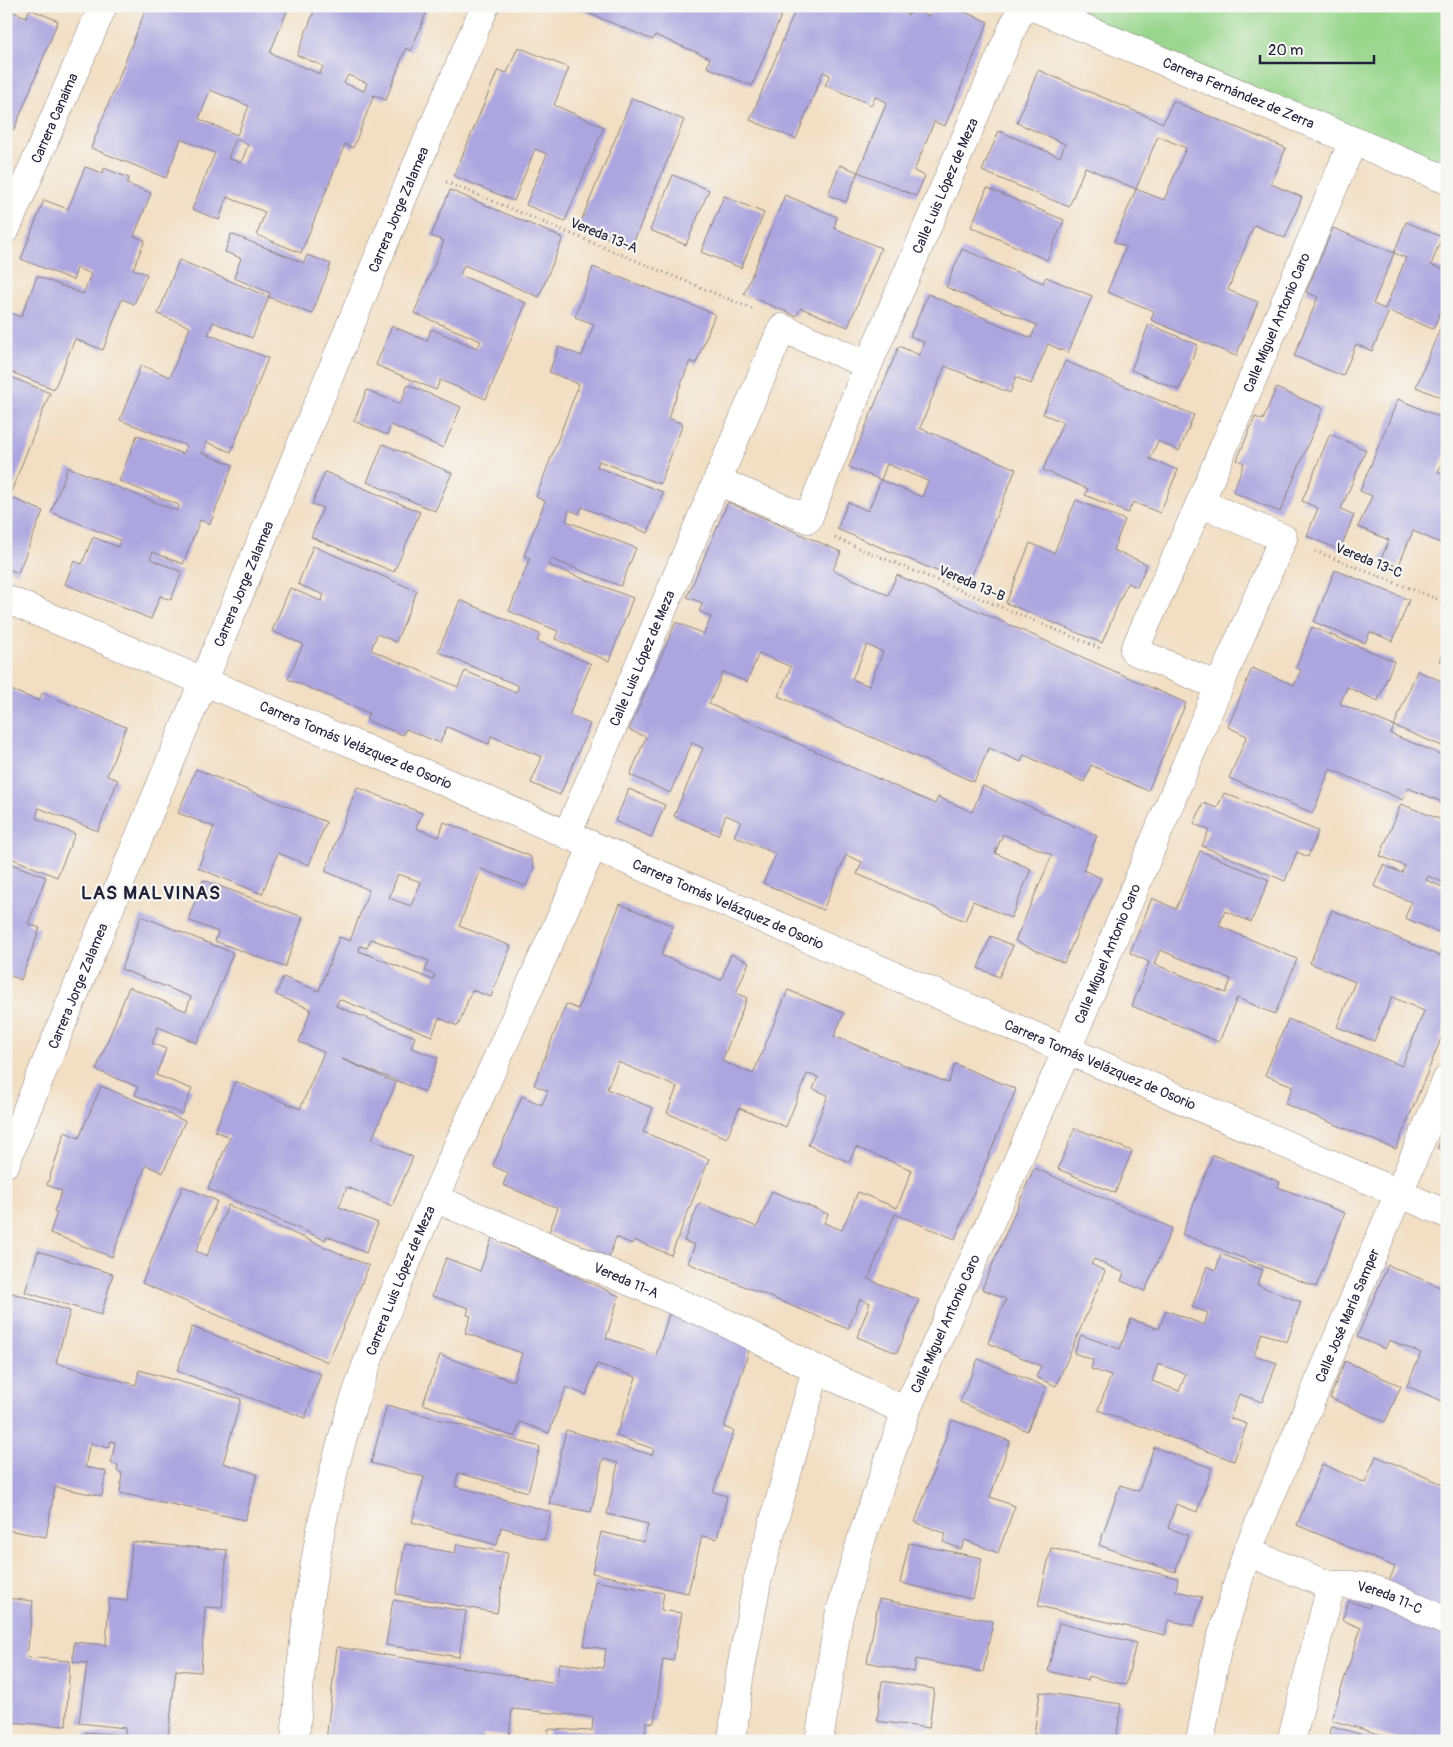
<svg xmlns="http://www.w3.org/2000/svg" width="1453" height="1747" font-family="Pangolin,sans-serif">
<rect width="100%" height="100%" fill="#f6f6f2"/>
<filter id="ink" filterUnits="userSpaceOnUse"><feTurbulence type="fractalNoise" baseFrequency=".02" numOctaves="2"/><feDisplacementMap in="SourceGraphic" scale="10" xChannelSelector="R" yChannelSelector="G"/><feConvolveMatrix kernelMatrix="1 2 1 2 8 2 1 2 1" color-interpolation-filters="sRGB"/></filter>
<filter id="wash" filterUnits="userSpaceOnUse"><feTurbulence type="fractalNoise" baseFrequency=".0096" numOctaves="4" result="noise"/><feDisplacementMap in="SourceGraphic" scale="20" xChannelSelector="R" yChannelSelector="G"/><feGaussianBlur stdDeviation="1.12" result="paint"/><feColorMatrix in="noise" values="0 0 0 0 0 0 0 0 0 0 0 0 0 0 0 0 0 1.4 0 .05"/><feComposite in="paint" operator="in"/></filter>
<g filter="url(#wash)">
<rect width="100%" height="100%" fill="#f2dec2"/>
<polygon fill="#97d68b" stroke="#5c7c63" points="1031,6 1447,6 1447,180"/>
<g id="blocks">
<g fill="#aca5df" fill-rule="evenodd">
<path d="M147,6H289L270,53L320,74L323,66L297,55L316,6H429L411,51L406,48L386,100L374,95L353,148L345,144L301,253L257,235L265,212L227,197L219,220L192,209L215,153L181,139L166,178L91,148ZM348,75L367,83L364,91L344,83ZM210,90L249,106L237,135L199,119ZM236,139L248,145L241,163L228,158Z"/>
<polygon points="571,6 785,6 752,86 707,67 710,58 655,35 653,40"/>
<polygon points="797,6 888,6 909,15 912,9 929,16 933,6 951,6 988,22 945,126 934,122 914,171 925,176 916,196 858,172 846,202 828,195 840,165 858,172 887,102 875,97 872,105 825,85 830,75 823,72 796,139 750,120"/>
<polygon points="6,9 26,17 30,9 58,21 14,130 6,126"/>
<polygon points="518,47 569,68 554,105 604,127 565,221 526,205 547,154 535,149 514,201 454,176 498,70 507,73"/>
<polygon points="1038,70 1163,123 1173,101 1286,148 1271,184 1302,197 1285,238 1254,225 1228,290 1258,302 1236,356 1151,320 1154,311 1107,292 1126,247 1114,242 1136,189 1164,200 1186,148 1158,136 1136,189 1085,167 1069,207 982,171 999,131 1060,157 1065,144 1017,123"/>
<polygon points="632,98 684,120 631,248 579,226"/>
<polygon points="85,167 103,173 104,168 129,178 127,184 151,193 134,236 145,240 133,269 147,274 134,304 122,299 103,350 75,339 54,389 6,370 6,311 21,317 37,276 83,294 91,274 77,268 73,280 21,259 44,200 68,209"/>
<polygon points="673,175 709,190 686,245 650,230"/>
<polygon points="987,188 1064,220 1047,260 971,227"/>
<polygon points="450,190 563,238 539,297 464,265 460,275 526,303 486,399 440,380 436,390 376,365 392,326 427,341 431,329 477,348 481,341 414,313 444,241 431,236"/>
<polygon points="785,195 837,217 834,228 881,248 848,327 801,308 796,316 744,294"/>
<polygon points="724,196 764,213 741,268 701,252"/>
<polygon points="1406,222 1442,237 1431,265 1447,271 1447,296 1433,329 1389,311 1372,351 1356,344 1343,376 1294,356 1318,297 1306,292 1333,228 1394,253 1373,304 1385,309 1406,258 1394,253"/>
<polygon points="231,234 304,263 307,255 331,264 312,314 269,297 270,293 234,278 241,258 225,252"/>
<polygon points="962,249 1043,283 1046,277 1092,296 1068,353 1048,344 1031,384 1016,377 1010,393 945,366 920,428 1016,469 968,584 837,529 848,502 868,511 881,480 922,497 928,481 887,464 881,480 849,467 899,346 919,355 924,342 910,336 928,294 1031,338 1037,325 946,287"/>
<polygon points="179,260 269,297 252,338 213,322 208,334 268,358 231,452 206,442 202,453 233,465 210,524 200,520 183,564 153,552 150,559 182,572 171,600 160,596 151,619 65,584 74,561 82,564 93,537 118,547 120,540 51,512 68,467 177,511 179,505 119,481 137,435 183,454 187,446 120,420 141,365 170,377 190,327 158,314"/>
<polygon points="593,267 715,314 696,364 690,361 668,418 683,424 660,484 599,461 597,467 663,492 648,533 582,507 579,514 569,510 566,521 636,548 621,586 551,559 548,565 633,598 609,661 555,639 558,631 509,611 530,558 524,556 545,501 536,497 579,384 549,372 559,347 582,356 594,324 575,317"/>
<polygon points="1447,311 1447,400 1416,387"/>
<polygon points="1149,324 1198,345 1179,390 1131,370"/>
<polygon points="1065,361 1194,415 1179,451 1158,441 1150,459 1178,470 1160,513 1133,502 1128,513 1085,495 1088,489 1043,470 1063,422 1043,414"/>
<polygon points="6,375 50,393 9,497 43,511 18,573 6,568"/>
<polygon points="408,385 461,407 443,448 391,425 387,435 354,421 367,390 400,404"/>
<polygon points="1276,388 1323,408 1280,512 1233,492 1244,463 1237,460 1255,417 1263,420"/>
<polygon points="1398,399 1447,420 1447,449 1438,472 1447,475 1447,546 1413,531 1398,567 1381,559 1389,540 1358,527 1372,496 1360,491"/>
<polygon points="1330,434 1366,450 1341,509 1354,515 1340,550 1307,536 1318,508 1302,501"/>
<polygon points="383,444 452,473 435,511 367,482"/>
<polygon points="325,472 420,512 394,572 311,537 323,508 312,504"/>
<polygon points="1076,500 1125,520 1113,550 1147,564 1137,587 1127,583 1102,643 1006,603 1030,543 1054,553"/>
<path d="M728,502L841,552L833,570L888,595L897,575L1186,703L1148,791L1091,765L1084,782L1024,755L1021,762L989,748L974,782L778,696L791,667L759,653L747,682L723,672L709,704L935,804L938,797L972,812L983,786L1097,836L1083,870L1101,878L1064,963L1015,941L1052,855L1003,834L995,853L1031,869L1011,918L973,901L965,921L857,874L862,862L846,855L823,910L763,883L776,854L734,836L741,822L726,815L718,835L674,816L703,748L692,743L670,793L630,775L646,737L629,730L676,622L704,634L711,617L699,611L703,603L687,597ZM867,645L883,652L869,686L852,679Z"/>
<polygon points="313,546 417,591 396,642 377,634 371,650 428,674 458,687 465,671 516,692 519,686 438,652 460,600 540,634 537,641 591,664 569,715 590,724 560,795 531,783 542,757 491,736 489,744 447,727 440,743 406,729 403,735 366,720 369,713 288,679 303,644 272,631 290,588 321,601 324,595 298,584"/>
<polygon points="1335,570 1409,600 1393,641 1370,632 1365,643 1314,622"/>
<polygon points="1312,627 1394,661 1378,701 1347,687 1340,704 1394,726 1417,671 1447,683 1447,748 1394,726 1391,734 1447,757 1447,804 1408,788 1403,800 1330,769 1313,813 1229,778 1247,736 1228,727 1252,668 1294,685 1301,670 1296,668"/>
<polygon points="1447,645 1447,664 1440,661"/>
<polygon points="6,688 39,701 42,693 126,727 107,776 118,780 98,831 39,808 36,818 75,834 57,877 6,856"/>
<polygon points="196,769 326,822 309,865 278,853 262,894 198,868 214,827 178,813"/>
<path d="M357,787L422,813L416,828L439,837L444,822L530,856L534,867L526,886L481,869L459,926L511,946L491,997L472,990L458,1026L439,1018L432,1036L339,999L336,1006L415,1037L411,1048L438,1058L425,1092L342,1059L396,1083L372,1139L413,1157L392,1206L347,1187L339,1207L378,1223L366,1253L327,1236L325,1240L208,1189L230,1137L215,1131L235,1081L300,1109L324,1052L299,1042L311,1009L276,995L283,977L319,991L339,937L350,941L369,890L325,871ZM398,874L421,882L411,906L389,898ZM371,939L429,961L425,971L435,975L433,980L359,951L360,946L367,948Z"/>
<polygon points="629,789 665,805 651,837 615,821"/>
<polygon points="1224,793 1318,831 1308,857 1297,852 1285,881 1202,846 1209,830 1194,824 1203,803 1217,808"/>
<polygon points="1401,804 1447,822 1447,884 1428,876 1426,880 1447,889 1447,936 1405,918 1411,902 1374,886 1383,865 1402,873 1405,866 1380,856"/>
<path d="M1200,851L1269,880L1251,922L1225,911L1219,926L1297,959L1275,1014L1237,998L1219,1042L1132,1006L1149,962L1130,953L1152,898L1176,909ZM1160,950L1231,979L1226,993L1154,964Z"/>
<polygon points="6,862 46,877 28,924 40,928 21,980 6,974"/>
<polygon points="203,880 303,917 285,967 215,941 218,932 188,920"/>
<polygon points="620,904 673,926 661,955 721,980 731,954 749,962 736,993 747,998 722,1061 753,1074 788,990 844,1013 834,1036 948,1083 955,1064 1016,1089 955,1239 895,1214 868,1279 919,1300 897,1353 857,1337 870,1303 860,1299 848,1329 688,1263 695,1245 684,1241 699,1203 757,1227 772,1191 828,1214 824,1223 842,1230 858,1192 897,1208 912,1170 856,1147 849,1162 808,1145 828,1095 813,1089 818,1077 807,1074 786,1127 739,1108 727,1138 667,1113 677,1087 618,1062 607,1089 653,1108 643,1132 709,1159 671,1255 634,1240 632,1244 616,1237 609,1257 549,1232 558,1208 503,1185 508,1173 493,1166 522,1096 542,1105 548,1091 534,1085 566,1004 578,1009"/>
<polygon points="1332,910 1440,956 1443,946 1447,948 1447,1024 1396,1149 1285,1104 1293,1086 1265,1075 1288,1019 1402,1066 1424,1011 1392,997 1374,1041 1337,1027 1355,982 1310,963"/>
<polygon points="141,916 233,953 197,1043 158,1027 152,1043 166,1049 156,1075 192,1089 182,1114 135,1095 138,1087 96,1070 129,987 186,1011 191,997 121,969"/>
<polygon points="991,936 1013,946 999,977 978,968"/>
<polygon points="101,1086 185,1121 163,1173 146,1165 112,1257 50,1233 57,1212 54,1211 62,1191 47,1185 65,1132 79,1138"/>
<polygon points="1447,1124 1447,1152 1437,1148"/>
<polygon points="1075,1128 1132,1151 1115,1193 1058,1169"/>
<polygon points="1213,1155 1280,1182 1278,1187 1345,1213 1316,1287 1182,1234"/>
<polygon points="1034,1168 1172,1228 1145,1291 1121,1281 1124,1273 1094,1259 1091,1264 1105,1271 1056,1386 1036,1377 1041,1366 988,1343 1006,1299 982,1289"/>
<polygon points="183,1186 217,1201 196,1251 207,1256 228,1205 369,1266 328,1362 142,1283"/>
<polygon points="492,1238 619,1296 606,1338 656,1355 669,1314 752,1342 724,1427 734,1431 713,1492 727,1496 717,1539 702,1536 688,1593 592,1573 601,1532 644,1542 648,1524 607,1514 618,1463 603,1459 591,1512 549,1504 566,1430 652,1455 654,1449 616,1436 636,1377 597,1364 586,1395 566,1387 549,1433 520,1422 515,1437 423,1404 440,1355 513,1381 522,1353 465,1333 471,1316 467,1315 469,1308 432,1296 446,1258 480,1271"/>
<polygon points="38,1251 113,1274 101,1315 25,1292"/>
<path d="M1221,1254L1263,1270L1257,1285L1301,1302L1287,1342L1262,1333L1254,1355L1277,1363L1262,1402L1239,1394L1230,1418L1247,1424L1234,1461L1098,1410L1111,1376L1091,1369L1093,1360L1074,1353L1081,1335L1120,1349L1131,1319L1159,1329L1166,1310L1204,1325L1208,1313L1192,1307L1207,1266L1216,1270ZM1158,1364L1186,1374L1179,1391L1152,1381Z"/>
<polygon points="1388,1265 1447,1290 1443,1301 1447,1302 1447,1403 1407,1386 1421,1353 1389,1340 1385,1349 1357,1337"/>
<polygon points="6,1291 70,1311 56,1363 136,1385 139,1370 241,1399 223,1463 257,1474 245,1520 120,1493 122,1473 117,1471 118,1465 111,1463 115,1442 111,1441 109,1448 90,1443 85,1467 106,1471 102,1496 55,1487 46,1537 7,1530"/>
<polygon points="192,1327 321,1374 305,1418 177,1371"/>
<polygon points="978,1359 1046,1387 1027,1431 960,1402"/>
<polygon points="1345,1361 1401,1386 1385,1422 1330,1398"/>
<polygon points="387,1405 540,1447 528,1492 458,1473 455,1486 551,1512 544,1540 501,1527 497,1545 412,1522 424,1477 371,1463"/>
<polygon points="952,1420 1010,1441 990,1497 1015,1506 998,1553 965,1540 961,1549 943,1542 946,1534 915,1522"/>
<polygon points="1154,1447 1212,1468 1197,1512 1176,1504 1168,1528 1188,1535 1175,1572 1099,1545 1120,1485 1139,1491"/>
<polygon points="1376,1456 1447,1486 1447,1615 1385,1590 1395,1567 1297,1525 1322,1464 1365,1483"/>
<polygon points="132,1542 227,1550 222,1608 205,1607 201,1672 176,1670 168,1738 192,1741 84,1741 85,1732 125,1735 125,1728 79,1723 87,1663 73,1662 74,1642 106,1645 109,1599 127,1601"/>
<polygon points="909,1543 982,1558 973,1599 900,1583"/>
<polygon points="405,1544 455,1553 457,1544 508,1553 497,1613 396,1594"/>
<polygon points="1051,1548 1178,1578 1176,1591 1202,1597 1194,1626 1168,1620 1165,1635 1038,1606"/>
<polygon points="595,1581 664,1593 661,1610 682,1613 673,1661 663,1659 654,1723 646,1722 645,1741 548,1741 548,1729 592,1731 593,1717 512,1709 509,1737 483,1734 483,1741 326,1741 337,1647 557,1683 559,1663 603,1668 606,1649 584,1646"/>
<polygon points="6,1598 33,1601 27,1657 70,1661 66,1726 6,1722"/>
<polygon points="879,1599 993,1621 983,1672 916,1659 914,1672 867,1662"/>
<polygon points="393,1600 466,1611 459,1657 386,1645"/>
<polygon points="1349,1601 1369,1608 1371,1601 1447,1633 1447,1726 1443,1741 1403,1741 1331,1720 1361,1628 1342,1620"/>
<polygon points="1059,1623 1136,1643 1126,1685 1089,1676 1088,1681 1048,1671"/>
<polygon points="882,1681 934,1689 929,1728 877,1721"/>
<polygon points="1040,1692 1121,1704 1116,1741 1069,1741 1034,1735"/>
<polygon points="1332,1726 1380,1740 1380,1741 1328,1741"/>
</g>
</g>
</g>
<g filter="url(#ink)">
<use href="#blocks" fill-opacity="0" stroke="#8a807e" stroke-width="1"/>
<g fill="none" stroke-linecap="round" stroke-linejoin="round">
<defs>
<g id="street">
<path id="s1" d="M1031,6L1447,180"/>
<path id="s2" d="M6,229L103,6"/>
<path id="s3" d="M717,481L808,519L868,365L1022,6"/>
<path id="s4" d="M6,599L457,787L1447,1214"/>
<path id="s5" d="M1219,686L1134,651L1200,503L1353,141"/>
<path id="s6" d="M567,835L782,328L868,365"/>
<path id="s7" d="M6,1163L22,1121L404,195L485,6"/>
<path id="s8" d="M434,1198L724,1322L816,1369L906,1411"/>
<polyline points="1247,1552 1331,1586"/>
<path id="s9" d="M1331,1586C1365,1577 1416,1608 1447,1622"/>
<path id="s10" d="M295,1741C303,1628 317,1515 352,1407C386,1303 432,1203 477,1103C516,1017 554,931 593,846"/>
<polyline points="732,1741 739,1679 757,1582 816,1369"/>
<path id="s11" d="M819,1741L839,1616L863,1534L906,1411L1067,1050L1206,717L1283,538L1200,503"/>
<path id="s12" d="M1200,1741L1216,1655L1247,1552L1447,1079"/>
<polyline points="1291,1741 1331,1586"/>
</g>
</defs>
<use href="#street" stroke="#8a807e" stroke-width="29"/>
<g stroke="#8a807e" stroke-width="3" stroke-dasharray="1 4" stroke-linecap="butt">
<polyline points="446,182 755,310"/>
<polyline points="835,538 1102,649"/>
<polyline points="1315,551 1447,603"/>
</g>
<use href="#street" stroke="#fff" stroke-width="28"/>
</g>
</g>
<g text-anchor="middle" stroke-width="4.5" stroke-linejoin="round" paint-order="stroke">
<g font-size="14" fill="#22223b" stroke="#f6f6f2">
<text dy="5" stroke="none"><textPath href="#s1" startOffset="225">Carrera Fernández de Zerra</textPath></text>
<text dy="5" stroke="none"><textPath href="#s2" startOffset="121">Carrera Canaima</textPath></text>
<text dy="5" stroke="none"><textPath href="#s3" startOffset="459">Calle Luis López de Meza</textPath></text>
<text dy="5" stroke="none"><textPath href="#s7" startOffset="1031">Carrera Jorge Zalamea</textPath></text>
<text transform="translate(604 235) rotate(22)" y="5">Vereda 13-A</text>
<text dy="5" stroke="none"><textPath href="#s5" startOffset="450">Calle Miguel Antonio Caro</textPath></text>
<text transform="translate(1369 560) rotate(22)" y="5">Vereda 13-C</text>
<text transform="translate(972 583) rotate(23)" y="5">Vereda 13-B</text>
<text dy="5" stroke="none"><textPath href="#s7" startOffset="626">Carrera Jorge Zalamea</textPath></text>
<text dy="5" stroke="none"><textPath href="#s6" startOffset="192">Calle Luis López de Meza</textPath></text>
<text dy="5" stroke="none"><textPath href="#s4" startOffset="379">Carrera Tomás Velázquez de Osorio</textPath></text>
<text dy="5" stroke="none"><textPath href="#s4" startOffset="784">Carrera Tomás Velázquez de Osorio</textPath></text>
<text dy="5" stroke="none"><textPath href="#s11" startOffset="842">Calle Miguel Antonio Caro</textPath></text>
<text dy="5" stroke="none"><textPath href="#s7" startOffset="191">Carrera Jorge Zalamea</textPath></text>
<text dy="5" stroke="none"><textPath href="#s4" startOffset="1189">Carrera Tomás Velázquez de Osorio</textPath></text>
<text dy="5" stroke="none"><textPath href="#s10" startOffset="475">Carrera Luis López de Meza</textPath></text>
<text dy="5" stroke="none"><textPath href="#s8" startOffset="209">Vereda 11-A</textPath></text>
<text dy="5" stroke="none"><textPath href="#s12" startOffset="452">Calle José María Samper</textPath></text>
<text dy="5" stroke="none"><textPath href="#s11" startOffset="438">Calle Miguel Antonio Caro</textPath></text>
<text dy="5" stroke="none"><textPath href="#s9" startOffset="61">Vereda 11-C</textPath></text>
</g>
<g font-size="19" font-weight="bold" letter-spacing="1" fill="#22223b" stroke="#f6f6f2">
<text x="151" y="899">LAS MALVINAS</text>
</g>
</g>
<rect width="1453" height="1747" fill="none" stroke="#f6f6f2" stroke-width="25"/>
<path d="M1260 55v8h114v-8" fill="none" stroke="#22223b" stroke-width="2.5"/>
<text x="1268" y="55" font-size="15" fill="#22223b" stroke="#f6f6f2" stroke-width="4" paint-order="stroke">20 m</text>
</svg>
